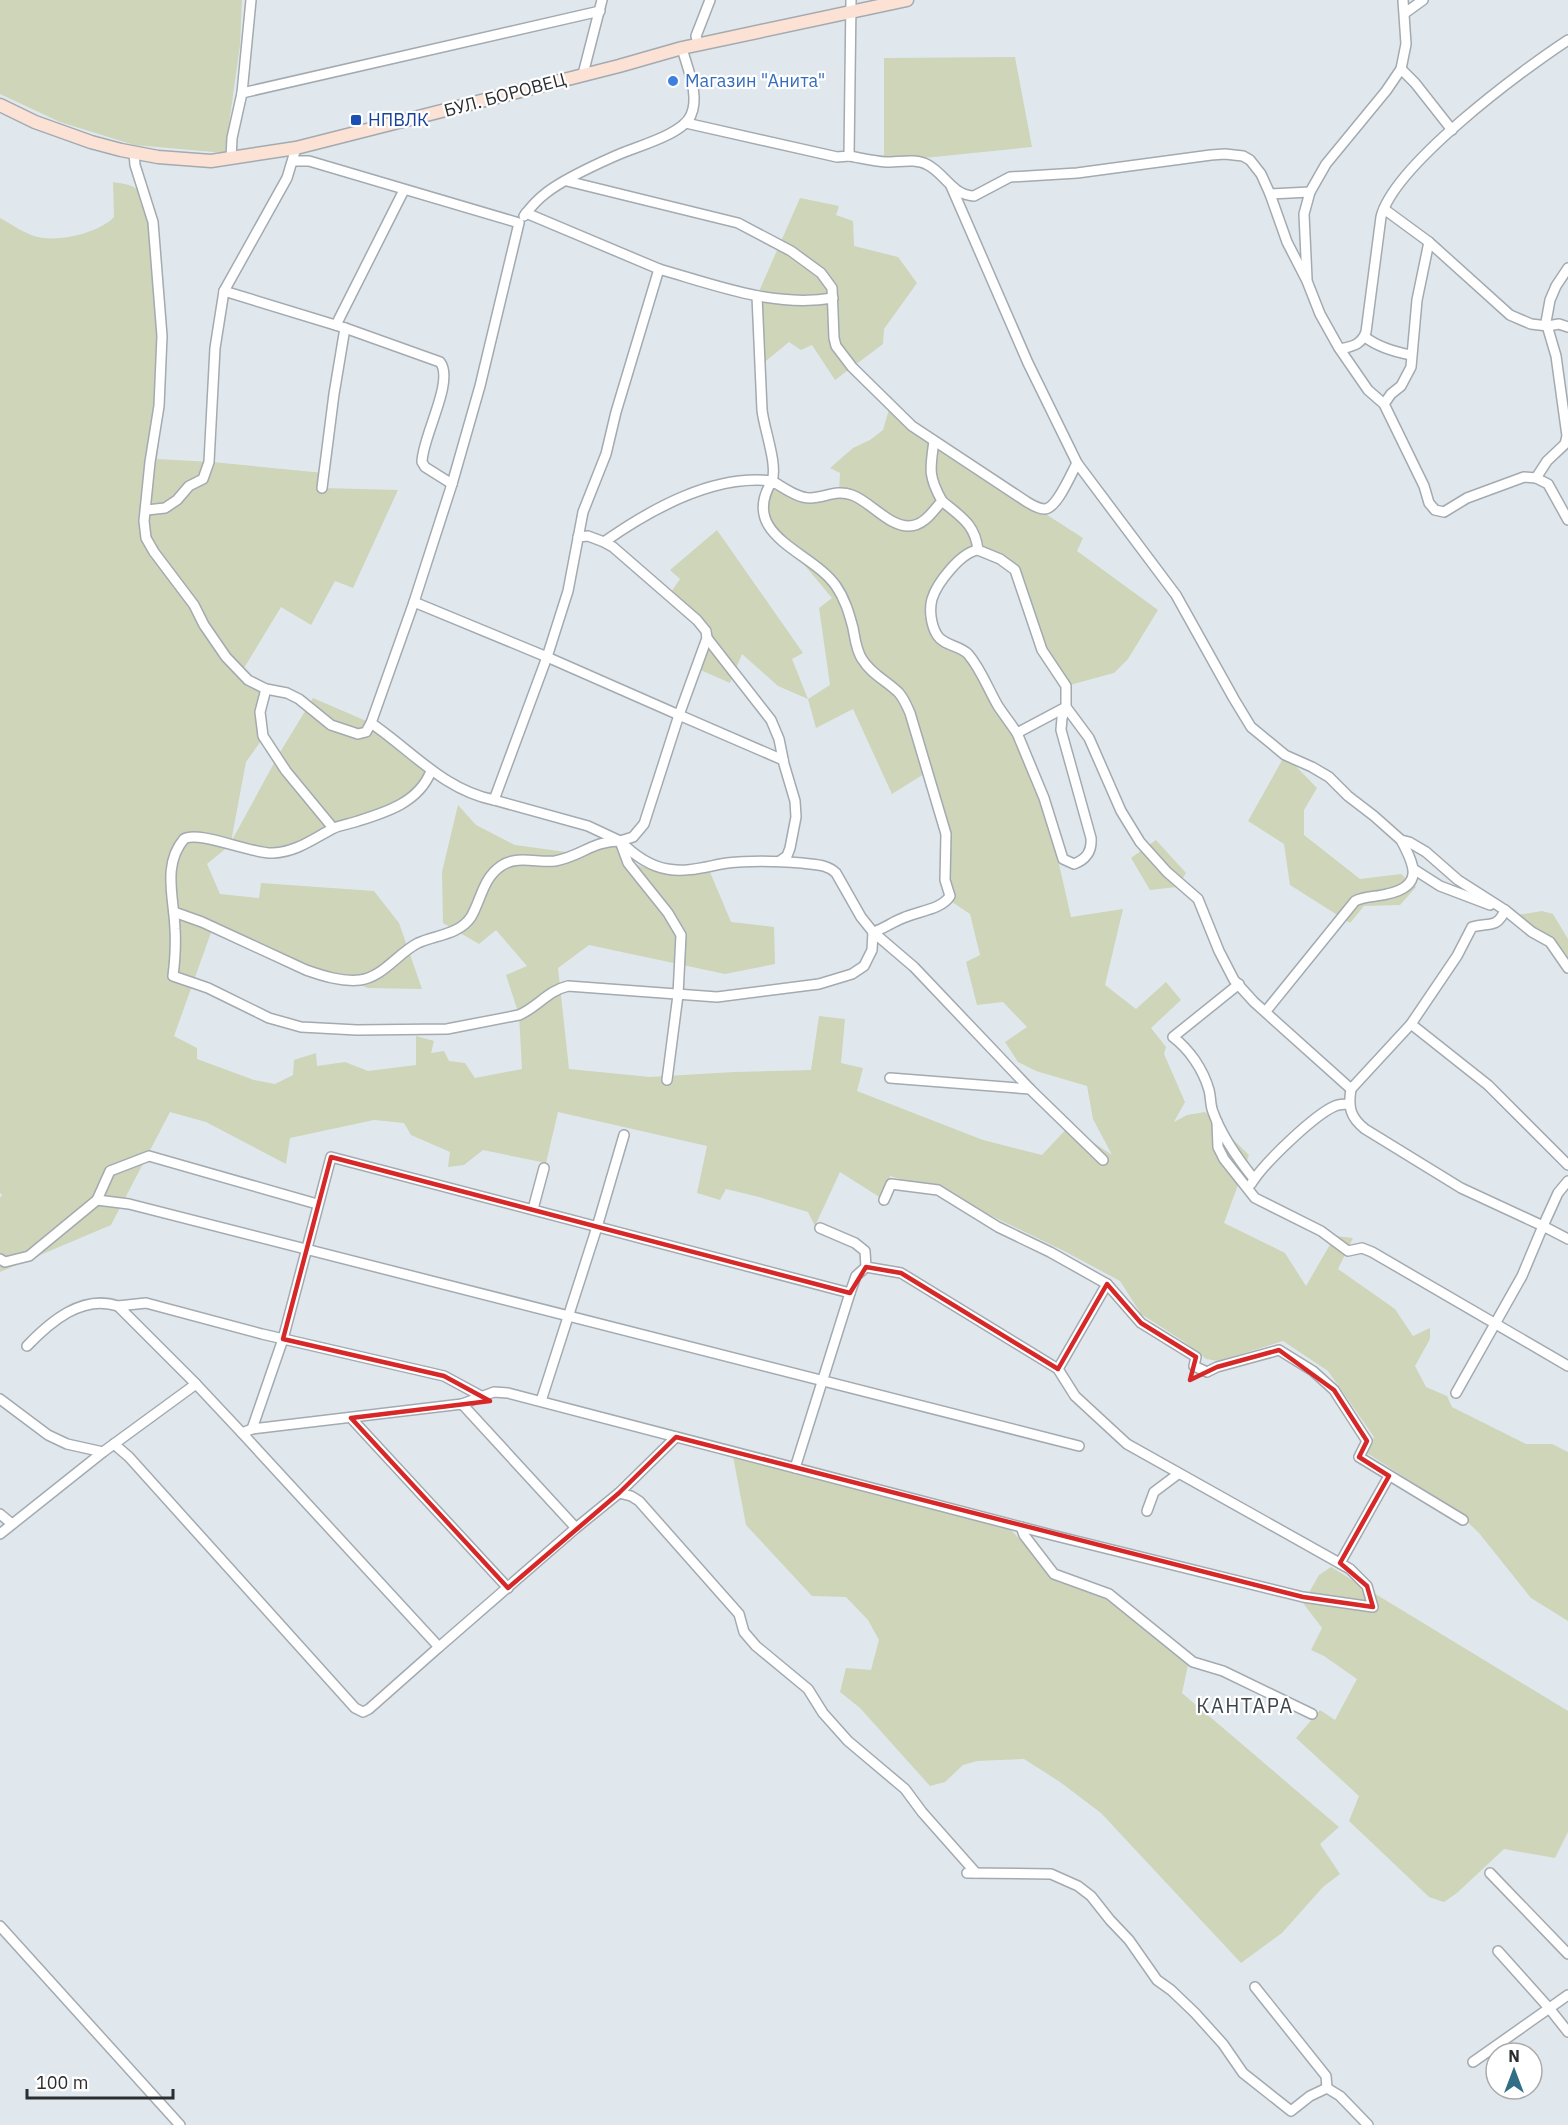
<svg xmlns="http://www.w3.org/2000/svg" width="1568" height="2125" font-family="'IBM Plex Sans',sans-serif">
<rect width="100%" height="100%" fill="#e0e8ee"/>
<g fill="#ced5b9">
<polygon points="0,0 242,0 240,45 225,153 134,145 60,122 0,94"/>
<polygon points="1015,57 1032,147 884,162 884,58"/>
<path d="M113,182C124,184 134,184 142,194C165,221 159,398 159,442L157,459L212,462L324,473L323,488L398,490L353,588L335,581L311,625L281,607L241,673L261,687L263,738L246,762L231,842L279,754L313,698L371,723L431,771L413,797L283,852L230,845L207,864L220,894L259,898L261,883L374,891L399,923L422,989L368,988L343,979L324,976L213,927L174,1036L197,1048V1059L254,1080L275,1084L293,1075L294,1060L316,1053L317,1066L345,1062L368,1071L416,1065V1036L434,1041L431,1053L444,1051L449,1061L465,1063L475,1078L522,1069L519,1015L506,975L527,966L496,930L479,944L443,923L442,872L458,805L476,825L515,845L588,855L620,841L630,862C661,874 677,877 710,872L731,922L774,927L775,964L725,974L589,945L558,968L569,1069L650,1077L734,1072L811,1070L819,1016L845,1019L841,1063L863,1068L857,1091L983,1140L1042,1155L1069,1126L1112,1155L1093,1119L1087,1086L1036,1071L1018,1062L1005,1042L1027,1027L1003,1002L977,1005L966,962L980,955L970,914L949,900L947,852L927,772L892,794L853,709L816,728L808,699L778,686L742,654L730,683L696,668L707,638L669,595L680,579L670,570L717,530L803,653L792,659L808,699L830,685L819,608L832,598L764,517L772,481L802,497L839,492L840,473L830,468L853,448L870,440L883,430L890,406L1027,502L1083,538L1077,551L1158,610L1128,659L1114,673L1066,686L1042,650L1015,570L972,551L933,597L937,635L963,650L1017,733L1044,798L1071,917L1123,909L1105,985L1136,1009L1166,982L1181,1000L1151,1028L1166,1047L1164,1054L1185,1102L1174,1122L1187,1115L1205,1112L1249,1155L1224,1223L1285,1253L1306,1286L1335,1236L1353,1238L1338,1269L1395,1309L1413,1336L1430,1328V1339L1415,1366L1426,1387L1447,1396L1452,1407L1526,1444H1552L1568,1452V1621L1531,1598L1479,1533L1455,1510L1367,1453L1374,1437L1328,1371L1283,1341L1219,1361L1206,1359L1183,1341L1141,1314L1120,1281L1064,1251L938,1190L890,1176L884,1200L840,1172L815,1226L808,1212L759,1197L726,1189L720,1200L697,1193L707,1146L558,1112L546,1163L483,1150L464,1165L448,1167L450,1152L411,1135L404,1123L374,1120L290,1138L286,1164L206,1122L170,1112L111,1225L0,1272V1198L2,1195L0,1193V218C11,224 22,232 34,236C55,243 98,234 114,217Z"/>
<polygon points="800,198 839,206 836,215 853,221 854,246 898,257 917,283 884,329 883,344 835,380 812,345 801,350 789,342 760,366 757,296"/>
<polygon points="1285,755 1317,788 1304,810 1304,835 1360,879 1401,874 1416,887 1400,905 1364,906 1350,923 1290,885 1284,844 1248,821"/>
<polygon points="1156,840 1186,873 1177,887 1150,890 1131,858"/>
<polygon points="1542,911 1553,914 1568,939 1568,965 1533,930 1511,916"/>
<polygon points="732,1451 1007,1526 1054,1574 1110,1599 1188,1665 1182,1693 1339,1827 1320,1844 1340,1874 1323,1887 1282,1933 1241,1963 1101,1813 1060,1782 1024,1759 977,1761 963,1765 945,1782 930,1786 860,1708 840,1692 846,1668 871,1670 879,1640 868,1620 846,1597 812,1596 746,1525"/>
<polygon points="1331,1567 1568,1711 1568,1832 1555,1858 1504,1849 1457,1893 1444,1902 1429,1897 1349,1821 1359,1796 1296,1738 1320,1710 1335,1720 1357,1679 1324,1656 1311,1650 1322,1628 1303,1603 1319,1575"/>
</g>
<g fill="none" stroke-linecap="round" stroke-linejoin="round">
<defs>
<g id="street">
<polyline points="1405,13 1423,0"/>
<polyline points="698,44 696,36 710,0"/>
<polyline points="1401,69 1415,83 1452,130"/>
<polyline points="583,74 602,0"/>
<polyline points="242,93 600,11"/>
<polyline points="686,123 837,157 849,156 851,0"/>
<polyline points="134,153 135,165 153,222 162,336 159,406 150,462 144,521 146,538 154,552 194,605 204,625 226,657 248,680 266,689 287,693 299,699 331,725 358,734 366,732 371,723 414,602 452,484"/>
<path d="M849,156C861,158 874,161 886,162C900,162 916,158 928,165C945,174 952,195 974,196L1010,177L1077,173L1211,155L1225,154L1243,156L1250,160L1261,174L1270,194L1287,242L1307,281L1320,314L1339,348L1368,390L1384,404L1424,486L1429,503L1435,510L1444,512L1467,498L1524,477L1536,478L1548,484L1568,520"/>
<polyline points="231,158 232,138 242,93 251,0"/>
<path d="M567,181L738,223L791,251L821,273L832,288L834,338L836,346L852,367L912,426L1027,502C1032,505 1038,509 1045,509C1057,508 1071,474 1077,463L1028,363L951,186"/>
<polyline points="1270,194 1310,192"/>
<polyline points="1384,209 1429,242 1510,315 1531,324 1548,326 1559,324 1568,327"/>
<path d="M524,216C530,208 538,199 546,193C561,181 597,164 615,156C634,147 683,135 691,115C700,95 687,68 682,48"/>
<path d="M659,269C715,285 774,308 833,298"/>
<polyline points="1307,279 1304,214 1310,192 1326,164 1386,91 1401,69 1406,44 1403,0"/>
<path d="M224,291L345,328L440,362C455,381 422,437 422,462L425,467L452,484L480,386L519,223L309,161H293"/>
<polyline points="336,325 404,190"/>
<path d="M1365,337C1378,347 1395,352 1411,355"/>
<path d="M1340,349C1353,346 1361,345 1366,332L1381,217C1394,165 1522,70 1568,40"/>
<polyline points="1384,404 1391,394 1401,386 1411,367 1417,300 1429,242"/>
<polyline points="1077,463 1176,595 1234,699 1251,727 1285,755 1312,767 1329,777 1348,796 1374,816 1401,840 1409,842 1426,852 1458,880 1505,910 1532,932 1550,942 1568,968"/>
<polyline points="1536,478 1547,461 1565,444 1567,436 1556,356 1546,322 1550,300 1556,286 1568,268"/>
<polyline points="322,488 334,394 345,328"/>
<path d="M942,501C961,517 975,524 978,550C961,552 937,583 932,599C929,610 931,625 937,635C944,646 959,645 968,654C981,669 988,689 998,706C1004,715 1011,724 1017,733L1066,707V686L1042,650L1015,570L1000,559L978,550"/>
<polyline points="147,510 165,508 177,500 189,486 203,479 209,462 215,348 224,291 287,178 296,148"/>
<path d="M578,537L588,536L604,542C651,509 713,474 772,481C778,465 764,429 762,410L757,296"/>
<polyline points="414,602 547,657 568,591 583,512 606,454 616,412 659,269 526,213"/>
<polyline points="707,638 771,720 779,739 784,764 795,801 796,817 790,848 787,856 780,861"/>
<polyline points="266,689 260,712 263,736 286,771 333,828"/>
<path d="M371,723C412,751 444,790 494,800L547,657L679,715L707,638L706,631L697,620L613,547L604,542"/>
<path d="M1017,733L1044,798L1063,859L1074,864C1087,859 1092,851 1091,838L1061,730L1062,718L1066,707L1089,738L1121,811L1140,842L1167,872L1198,899L1219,951L1234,980L1254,1002L1351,1089L1411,1024L1457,956L1472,927C1489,922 1497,929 1505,910"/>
<path d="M431,771C419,802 387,812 358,821C350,824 339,825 332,829C313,839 296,852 273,853C251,854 199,830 184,839C162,865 174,898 175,929C176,945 175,960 173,976L208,988L269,1018L301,1027L357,1030L447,1029L519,1015C538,1007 547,991 568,986L717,997L819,984L852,974L864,966L872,950L873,932"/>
<polyline points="494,800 588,826 620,841 633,837 644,824 679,715 783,760"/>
<polyline points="621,844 628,863 668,913 681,935 678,995 667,1080"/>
<polyline points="1415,870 1440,886 1490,905"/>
<path d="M174,912L202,922L306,970C323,976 342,982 360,980C383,977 398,953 418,943C435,935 459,935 471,917C481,900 483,878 501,866C516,855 538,863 555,861C582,856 592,841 620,841C633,854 649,866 667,869C687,873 708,866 727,863C753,860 777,861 802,863C815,865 827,864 836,873L861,917L873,932L914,967L1030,1089L1103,1160"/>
<path d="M873,932C884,929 892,922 903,918C918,911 941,910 950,896L945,880L946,834L910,713C907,706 904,699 899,693C887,681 871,674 862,659C856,650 855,638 853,628C849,613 845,599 836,586C812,551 738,536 772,481C783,487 797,498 810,498C825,498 836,489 852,495C871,502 888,526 909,526C924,526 933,511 942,501C928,476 930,469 934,441"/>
<path d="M1239,984L1173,1037C1189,1049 1203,1069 1209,1090C1211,1097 1210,1105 1213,1112C1222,1137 1238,1159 1254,1179"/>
<path d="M1266,1011L1355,901C1365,896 1376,897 1387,894C1425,886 1414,864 1401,840"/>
<polyline points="1411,1024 1488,1085 1568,1165"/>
<polyline points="890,1078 1030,1089"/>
<path d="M1351,1089C1348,1107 1350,1117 1365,1129L1461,1188L1543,1226L1558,1193L1568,1181"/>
<polyline points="1217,1122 1218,1147 1224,1159 1255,1198 1321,1231 1348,1251 1362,1248 1372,1252 1568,1366"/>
<path d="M1251,1184C1263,1164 1314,1115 1335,1106C1340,1104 1345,1104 1349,1104"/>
<polyline points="97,1200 110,1171 149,1156 317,1204"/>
<polyline points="884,1200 891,1184 938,1190 998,1227 1050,1252 1107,1284 1141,1323 1196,1357 1194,1366 1207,1372 1217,1367 1279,1350 1313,1371 1334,1390 1367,1441 1359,1457 1463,1520"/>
<polyline points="533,1209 544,1168"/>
<polyline points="0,1259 5,1262 29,1256 97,1200 129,1204 1079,1446"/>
<path d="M27,1346C50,1322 82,1294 118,1306"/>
<polyline points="1058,1369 1107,1284"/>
<polyline points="196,1384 118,1306 146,1303 262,1334 444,1376 481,1396"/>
<polyline points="1456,1393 1522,1276 1543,1226 1568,1239"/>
<polyline points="0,1399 48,1435 67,1444 103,1452"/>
<polyline points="541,1401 597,1227 624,1135"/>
<polyline points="462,1404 494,1392 508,1393 1052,1535 1303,1597 1373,1607 1367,1586 1350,1569 1127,1444 1075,1396 1058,1369 901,1273 866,1267 865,1251 855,1243 820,1228"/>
<polyline points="351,1418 508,1588"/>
<polyline points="252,1429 283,1339 331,1157 850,1293"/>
<polyline points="242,1433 439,1647 576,1528"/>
<polyline points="114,1444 129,1457 355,1708 363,1712 369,1709 439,1647"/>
<polyline points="795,1468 850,1293 856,1276 866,1267"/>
<polyline points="619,1493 676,1437"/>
<polyline points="1147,1511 1154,1492 1178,1474"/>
<polyline points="0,1514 12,1524"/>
<polyline points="1021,1527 1024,1535 1054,1574 1109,1594 1193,1662 1223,1671 1312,1714"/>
<polyline points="0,1534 103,1452 196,1384 242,1433 252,1429 462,1404 576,1528 619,1493 631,1496 639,1501 739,1614 744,1632 756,1646 808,1689 823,1713 848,1741 905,1789 922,1812 976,1873"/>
<polyline points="1340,1563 1389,1476"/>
<polyline points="967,1873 1051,1874 1078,1886 1091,1896 1110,1920 1129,1940 1157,1980 1171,1990 1195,2013 1223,2044 1243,2073 1291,2111 1310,2096 1327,2088 1340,2096 1368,2125"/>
<polyline points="1490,1873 1568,1954"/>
<polyline points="0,1926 180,2125"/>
<polyline points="1498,1951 1549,2008 1568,2032"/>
<polyline points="1255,1987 1326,2076 1327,2088"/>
<polyline points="1473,2062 1568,1995"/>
</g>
<polyline id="secondary" points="0,105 35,122 91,142 121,150 158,157 211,161 296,148 619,66 682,48 907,0"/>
</defs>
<use href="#street" stroke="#a3aab0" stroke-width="12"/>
<use href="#secondary" stroke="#a3aab0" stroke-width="15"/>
<use href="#street" stroke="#fff" stroke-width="9"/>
<use href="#secondary" stroke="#fce2d4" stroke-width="12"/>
</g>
<path fill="none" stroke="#d62828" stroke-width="4.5" stroke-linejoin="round" d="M331,1157L850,1293L866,1267L901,1273L1058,1369L1107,1284L1141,1323L1196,1357L1190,1380L1217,1367L1279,1350L1334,1390L1367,1441L1359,1457L1389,1476L1340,1563L1367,1586L1373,1607L1303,1597L676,1437L619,1493L508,1588L351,1418L490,1401L444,1376L283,1339Z"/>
<circle fill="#3f7fe0" stroke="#fff" stroke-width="2" cx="673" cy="81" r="6"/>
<rect fill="#1a4fb4" stroke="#fff" stroke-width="2" x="350" y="114" width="12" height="12" rx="3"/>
<g text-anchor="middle" stroke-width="4.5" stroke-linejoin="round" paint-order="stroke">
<g font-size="18" fill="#366cbe" stroke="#fff" text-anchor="start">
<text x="685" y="87">Магазин "Анита"</text>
</g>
<g font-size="18" fill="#2b2e30" stroke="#fff">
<text transform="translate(505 95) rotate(-15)" y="6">БУЛ. БОРОВЕЦ</text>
</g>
<g font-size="18" fill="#164399" stroke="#fff" text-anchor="start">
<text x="368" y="126">НПВЛК</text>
</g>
<g font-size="20" letter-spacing="1.5" fill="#3f454a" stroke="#fff">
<text x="1245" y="1713">КАНТАРА</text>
</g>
</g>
<g transform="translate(1514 2071)"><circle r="28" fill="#ffffff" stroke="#aaabac" stroke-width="1.5"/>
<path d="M0-4.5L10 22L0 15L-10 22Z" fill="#326f86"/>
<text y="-9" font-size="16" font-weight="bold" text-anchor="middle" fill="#2b2e30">N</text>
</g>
<path d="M27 2089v9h146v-9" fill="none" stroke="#2b2e30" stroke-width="3"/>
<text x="36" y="2089" font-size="18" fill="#2b2e30" stroke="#ffffff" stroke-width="4.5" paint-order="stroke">100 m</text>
</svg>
